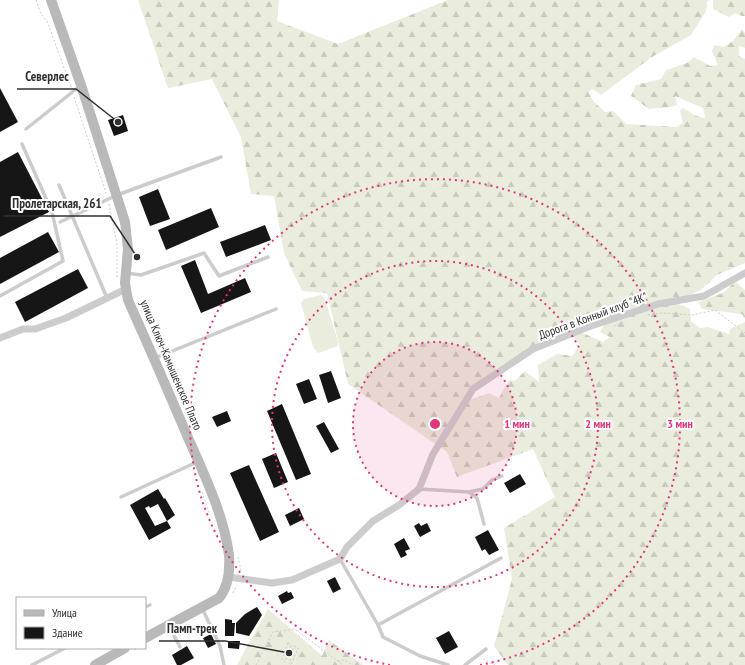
<svg xmlns="http://www.w3.org/2000/svg" width="745" height="665" font-family="'PT Sans Narrow',sans-serif">
<defs>
<pattern id="forest-firs" width="22" height="20" patternUnits="userSpaceOnUse"><rect width="22" height="20" fill="#eaecdd"/><path d="M5 1l3.5 6h-7zM16 11l3.5 6h-7z" fill="#c9cbbe"/></pattern>
</defs>
<rect width="100%" height="100%" fill="#fff"/>
<g fill="url(#forest-firs)" fill-rule="evenodd">
<path d="M138,0H279L277,21L338,44L448,0H709L707,1L706,11L691,35L652,57L601,95L592,89L588,92L594,102L605,112L613,111L626,124L677,127L683,123L680,111L683,108L696,116L705,118L703,108L675,96L677,105C667,109 659,107 649,109L631,96L636,85L661,79L666,70L687,63L694,57L710,66L718,65L712,51L714,45L724,47L733,41L742,29L745,33V48L739,46V56L745,59V263L717,275L702,289L676,303L690,309L691,321L700,328L708,327L729,334L730,329L745,322V665H508L494,646L512,579L504,528L555,497L533,449L457,477L447,452L348,384L327,293L302,291L284,253L274,196L251,194L241,137L212,79L168,88ZM604,325L600,332L610,337L603,342L576,330L572,336L580,345L572,356L557,354L538,365L539,382L525,371L515,381L509,380L499,398L489,393L472,399L467,393L544,340L570,329Z"/>
<polygon points="713,0 745,0 745,16 742,16 735,13 729,17 713,9"/>
<polygon points="735,282 745,290 745,319 742,314 702,309 698,302 723,293"/>
<polygon points="268,609 322,656 329,640 363,665 237,665"/>
</g>
<g fill="#eaecdd">
<polygon points="321,295 325,299 338,342 338,346 318,353 313,347 301,303 304,299"/>
<polygon points="285,636 303,644 296,665 282,665 275,663"/>
</g>
<g fill="#161616">
<polygon points="0,88 18,122 0,132"/>
<polygon points="123,115 128,131 114,136 108,120"/>
<polygon points="18,152 49,212 0,237 0,162"/>
<polygon points="158,189 170,219 150,226 139,197"/>
<polygon points="211,208 219,227 166,250 158,230"/>
<polygon points="265,225 271,240 226,257 220,242"/>
<polygon points="48,232 59,252 0,284 0,258"/>
<polygon points="195,260 208,294 245,278 251,292 201,313 181,266"/>
<polygon points="78,269 88,288 25,322 15,302"/>
<polygon points="331,371 341,398 328,403 319,375"/>
<polygon points="309,379 317,399 304,404 296,384"/>
<polygon points="282,404 311,474 296,480 267,411"/>
<polygon points="227,411 231,421 217,427 212,417"/>
<polygon points="324,422 339,449 331,453 316,426"/>
<polygon points="276,453 288,482 274,488 262,459"/>
<polygon points="249,465 279,532 260,541 230,473"/>
<polygon points="520,474 526,484 510,493 504,483"/>
<polygon points="158,489 164,499 165,498 175,515 167,521 158,504 150,508 149,506 145,508 155,526 167,521 171,528 149,540 130,505"/>
<polygon points="299,508 304,519 290,526 285,515"/>
<polygon points="419,523 421,526 427,523 431,531 420,537 414,526"/>
<polygon points="488,530 499,550 489,555 485,549 482,551 475,537"/>
<polygon points="404,538 410,549 405,551 407,555 401,558 394,544"/>
<polygon points="335,577 341,589 333,593 327,581"/>
<polygon points="287,591 288,593 291,592 294,598 282,604 278,596"/>
<polygon points="257,607 262,615 249,636 236,633 236,623 245,614"/>
<polygon points="225,619 232,620 232,623 235,623 234,636 225,636"/>
<polygon points="449,631 458,647 445,654 436,638"/>
<polygon points="211,634 216,644 208,648 203,638"/>
<polygon points="228,641 240,641 239,649 228,648"/>
<polygon points="187,646 194,658 181,665 177,665 172,655"/>
</g>
<g fill="none" stroke-linecap="round" stroke-linejoin="round">
<g stroke="#ccc" stroke-width="1" stroke-dasharray="2 2" stroke-linecap="butt">
<polyline points="36,0 41,14 47,21 71,87"/>
<polyline points="74,97 106,193"/>
<polyline points="109,204 117,244 117,278"/>
<polyline points="648,315 662,313 692,315 715,310 745,333"/>
<polyline points="614,326 626,322"/>
<polyline points="202,492 210,515"/>
<polyline points="238,557 241,571"/>
<polyline points="233,593 237,585"/>
<polygon points="288,643 291,645 290,653 292,652 294,646 298,648 291,665 289,663 291,657 289,655 287,655 285,662 282,660"/>
<polyline points="134,650 138,648"/>
<polyline points="483,659 495,665"/>
<polyline points="338,661 344,660 353,665"/>
<polyline points="256,665 273,632 295,629 343,665"/>
</g>
<g stroke="#ccc" stroke-width="3.5">
<polyline points="26,129 80,86"/>
<polyline points="59,185 107,298"/>
<polyline points="60,222 117,195 221,157"/>
<polyline points="126,273 141,275 204,253 219,276 268,257"/>
<polyline points="0,296 63,261 52,212 22,144"/>
<polyline points="155,358 276,309"/>
<polyline points="419,489 469,492 477,498 484,524"/>
<polyline points="469,492 483,489 492,480 502,476"/>
<polyline points="121,497 197,462"/>
<polyline points="340,559 378,625 501,558"/>
<polyline points="145,607 150,605"/>
<polyline points="202,608 220,646 224,665"/>
<polyline points="378,625 383,637 420,656 448,665"/>
<polyline points="169,626 180,647"/>
<polyline points="32,665 65,648"/>
<polyline points="465,665 486,649"/>
</g>
<g stroke="#ccc" stroke-width="7">
<polyline points="0,338 23,329 35,329 66,318 126,289"/>
<polyline points="228,577 272,583 292,580 340,559 347,547 373,521 399,505 419,489 433,454 473,389 533,349 588,327 658,304 704,296 745,273"/>
</g>
<g stroke="#b9b9b9" stroke-width="10">
<path d="M51,0L81,85L125,222L128,249L125,283L128,300C149,347 169,393 189,440C205,476 224,516 229,555C230,570 229,586 219,598L145,638"/>
<polyline points="95,665 125,648"/>
</g>
</g>
<circle cx="435" cy="424" r="82" fill="#e0377a" fill-opacity=".12"/>
<g fill="none" stroke="#e0377a" stroke-width="2" stroke-dasharray="2 4">
<circle cx="435" cy="424" r="82"/>
<circle cx="435" cy="424" r="163"/>
<path d="M390 665A245 245 0 1 1 480 665"/>
</g>
<g text-anchor="middle" stroke-width="4" stroke-linejoin="round" paint-order="stroke">
<g font-size="12" fill="#2f2f2f" stroke="#fff">
<text transform="translate(593 316) rotate(-20)" y="4">Дорога в Конный клуб "4К"</text>
<text transform="translate(171 365) rotate(67)" y="4">улица Ключ-Камышенское Плато</text>
</g>
</g>
<circle cx="435" cy="424" r="6" fill="#e0377a" stroke="#fff" stroke-width="2"/>
<g font-size="12" text-anchor="middle" font-weight="bold" fill="#e0377a" stroke="#fff" stroke-width="4" stroke-linejoin="round" paint-order="stroke">
<text x="517" y="428">1 мин</text>
<text x="598" y="428">2 мин</text>
<text x="680" y="428">3 мин</text>
</g>
<path fill="none" stroke="#2f2f2f" stroke-width="1.5" d="M118 122L76 89H17M137 257L110 216H4M289 653L225 641H159"/>
<g fill="#2f2f2f" stroke="#fff" stroke-width="1.5">
<circle cx="118" cy="122" r="4"/>
<circle cx="137" cy="257" r="4"/>
<circle cx="289" cy="653" r="4"/>
</g>
<g font-size="13" text-anchor="middle" font-weight="bold" fill="#2f2f2f" stroke="#fff" stroke-width="4" stroke-linejoin="round" paint-order="stroke">
<text x="47" y="81">Северлес</text>
<text x="57" y="208">Пролетарская, 261</text>
<text x="192" y="633">Памп-трек</text>
</g>
<rect x="16" y="597" width="130" height="52" fill="#ffffff" stroke="#acacac"/>
<rect x="24" y="610" width="20" height="6" fill="#b9b9b9" stroke="#acacac"/>
<text x="52" y="617" font-size="12" fill="#2f2f2f">Улица</text>
<rect x="24" y="627" width="20" height="12" fill="#161616" stroke="#acacac"/>
<text x="52" y="637" font-size="12" fill="#2f2f2f">Здание</text>
</svg>
